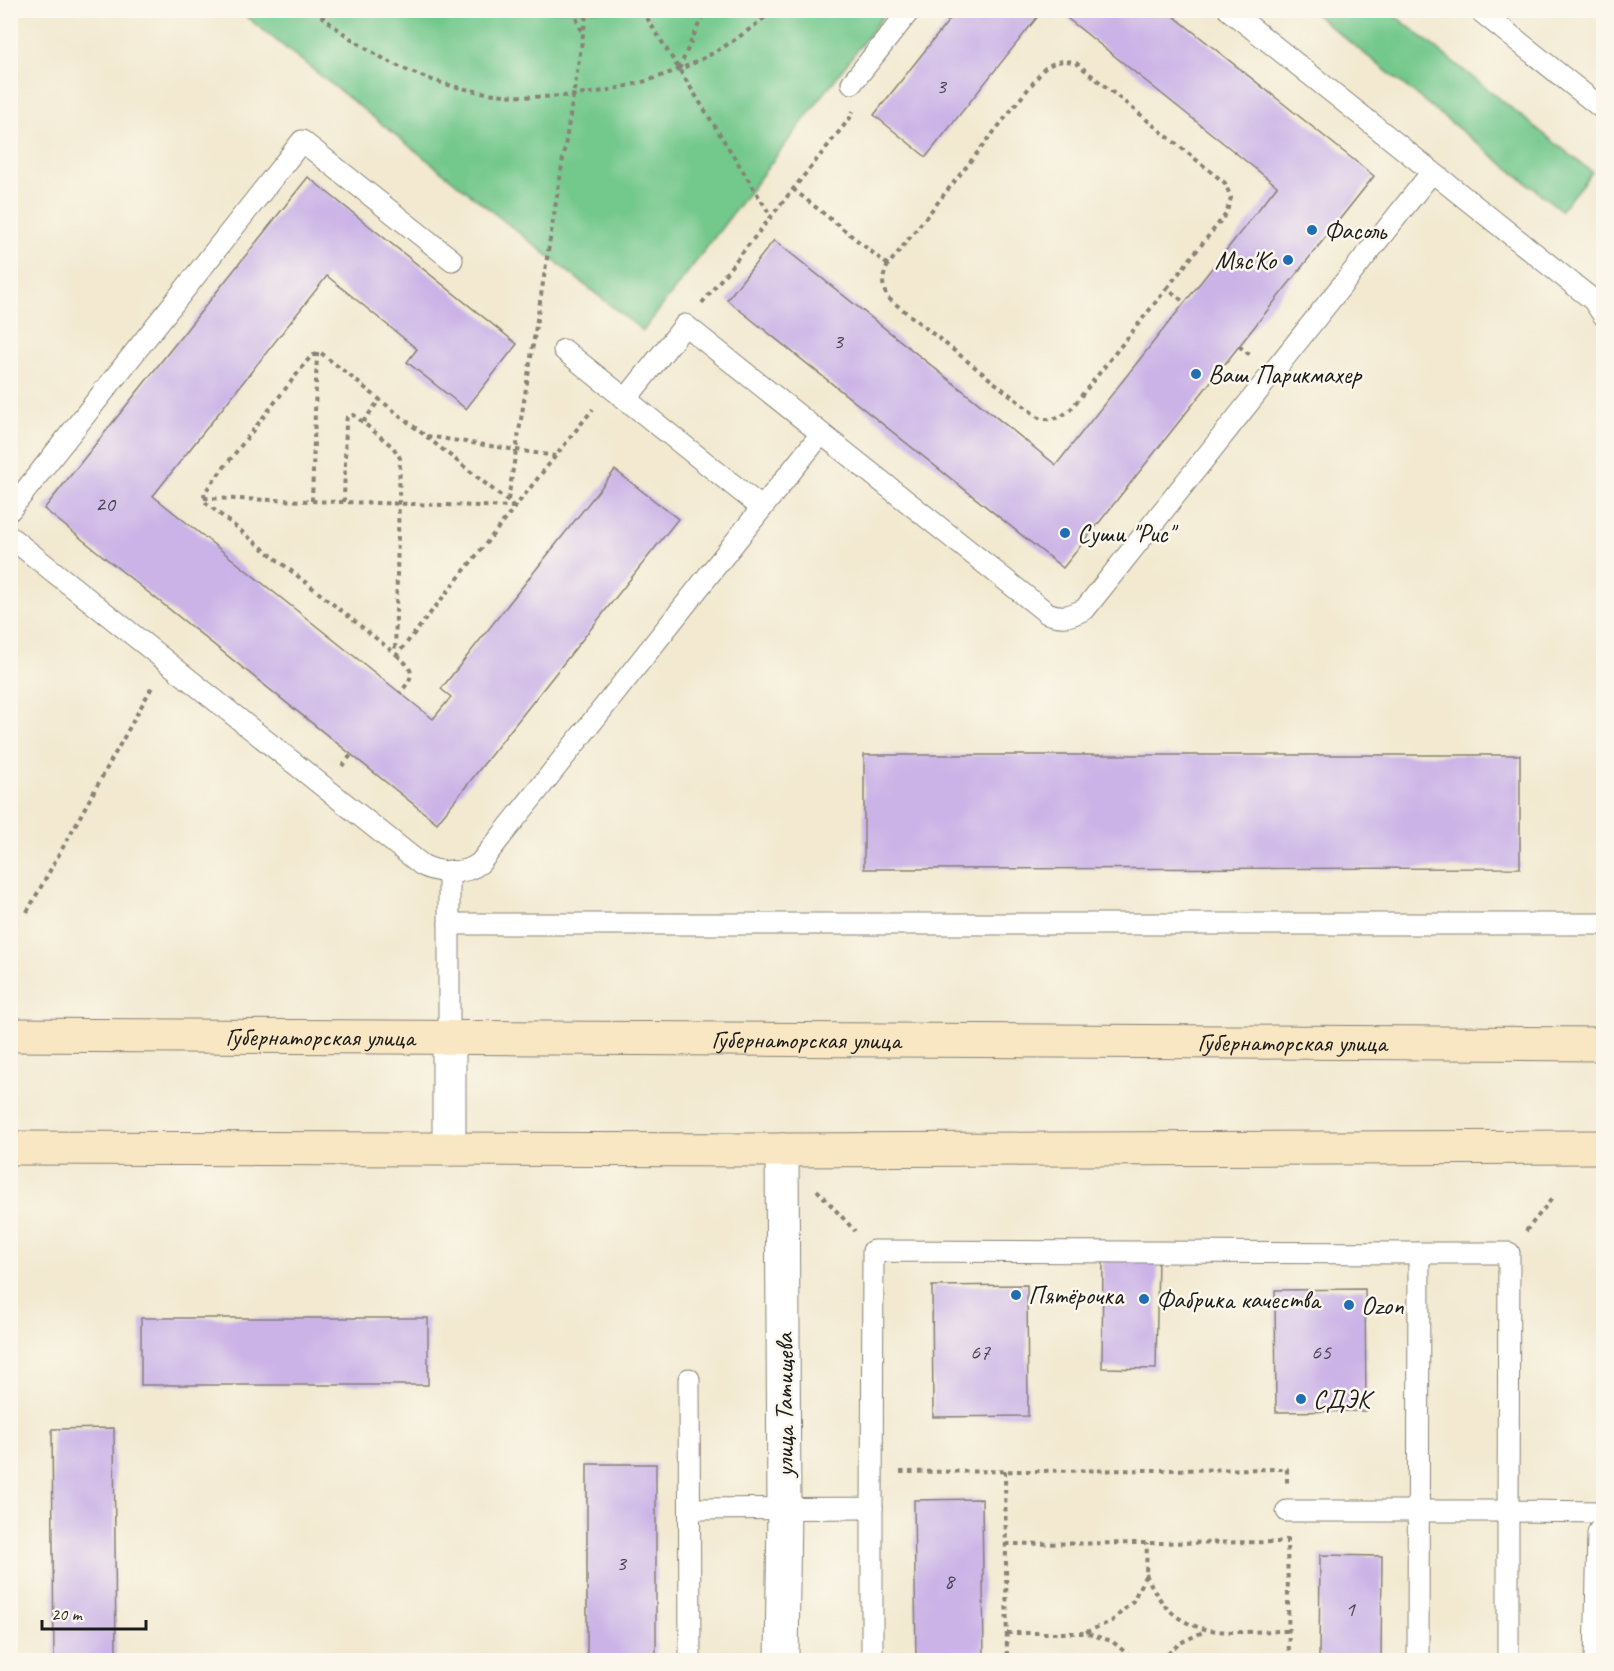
<svg xmlns="http://www.w3.org/2000/svg" width="1614" height="1671" font-family="Caveat,sans-serif">
<rect width="100%" height="100%" fill="#fbf7ec"/>
<filter id="ink" filterUnits="userSpaceOnUse"><feTurbulence type="fractalNoise" baseFrequency=".0167" numOctaves="2"/><feDisplacementMap in="SourceGraphic" scale="12" xChannelSelector="R" yChannelSelector="G"/><feConvolveMatrix kernelMatrix="1 2 1 2 8 2 1 2 1" color-interpolation-filters="sRGB"/></filter>
<filter id="wash" filterUnits="userSpaceOnUse"><feTurbulence type="fractalNoise" baseFrequency=".008" numOctaves="4" result="noise"/><feDisplacementMap in="SourceGraphic" scale="24" xChannelSelector="R" yChannelSelector="G"/><feGaussianBlur stdDeviation="1.35" result="paint"/><feColorMatrix in="noise" values="0 0 0 0 0 0 0 0 0 0 0 0 0 0 0 0 0 1.4 0 .05"/><feComposite in="paint" operator="in"/></filter>
<g filter="url(#wash)">
<rect width="100%" height="100%" fill="#f2e9d0"/>
<g fill="#73c88c" stroke="#487254" stroke-width="1.5">
<polygon points="239,11 887,11 643,331"/>
<polygon points="1311,11 1389,11 1592,172 1561,210"/>
</g>
<g id="blocks">
<g fill="#cbb3e7">
<polygon points="957,10 1043,10 926,157 874,115"/>
<polygon points="1057,10 1166,10 1374,176 1063,568 727,300 774,240 1056,465 1277,186"/>
<polygon points="308,177 517,344 466,409 407,362 417,349 327,276 153,496 433,719 451,697 441,689 615,470 678,519 437,823 44,509"/>
<polygon points="864,755 1520,755 1520,868 864,869"/>
<polygon points="1103,1257 1158,1257 1156,1369 1102,1368"/>
<polygon points="1027,1285 1028,1416 933,1417 932,1286"/>
<polygon points="1365,1289 1366,1411 1276,1412 1275,1290"/>
<rect x="141" y="1318" width="287" height="67"/>
<polygon points="114,1428 116,1660 54,1660 52,1429"/>
<rect x="587" y="1464" width="69" height="196"/>
<polygon points="982,1499 984,1660 916,1660 914,1500"/>
<polygon points="1320,1555 1382,1556 1381,1660 1319,1660"/>
</g>
</g>
</g>
<g filter="url(#ink)">
<use href="#blocks" fill-opacity="0" stroke="#878276" stroke-width="1.5"/>
<g fill="none" stroke-linecap="round" stroke-linejoin="round">
<defs>
<g id="lane">
<polyline points="1229,10 1593,300 1604,316"/>
<polyline points="1479,10 1604,110"/>
<polyline points="852,83 910,10"/>
<path d="M626,399L685,325L1047,613C1063,619 1071,616 1085,609L1432,172"/>
<polyline points="762,508 821,434"/>
<polyline points="10,510 302,141 452,260"/>
<path d="M10,537L422,865C439,874 465,875 480,863L762,508L564,350"/>
<polyline points="449,924 1604,924"/>
<polyline points="449,1038 449,871"/>
<polyline points="689,1379 690,1660"/>
<polyline points="690,1509 872,1508 873,1251 1419,1253 1509,1253 1508,1511 1604,1512"/>
<polyline points="1287,1511 1508,1511 1508,1660"/>
<polyline points="872,1660 872,1508"/>
<polyline points="1418,1660 1419,1253"/>
</g>
<g id="street">
<polyline points="449,1038 449,1149"/>
<polyline points="782,1660 784,1508 782,1150"/>
<polyline points="1601,1660 1604,1534"/>
</g>
<g id="secondary">
<path id="s1" d="M10,1035L1604,1044"/>
<polyline points="10,1148 782,1150 1604,1147"/>
</g>
</defs>
<use href="#lane" stroke="#878276" stroke-width="23"/>
<use href="#street" stroke="#878276" stroke-width="35"/>
<use href="#secondary" stroke="#878276" stroke-width="35"/>
<g stroke="#878276" stroke-width="4" stroke-dasharray="4.5 4.5" stroke-linecap="butt">
<path d="M314,10C341,33 370,53 402,68C496,111 610,104 702,59C728,46 752,28 774,10"/>
<polyline points="573,10 583,35"/>
<polyline points="642,10 771,216"/>
<polyline points="679,69 705,10"/>
<polyline points="793,189 888,265"/>
<path d="M1167,288L1226,214L1231,198L1225,183L1075,62C1062,60 1055,61 1044,69L888,265C882,277 881,286 888,298L1039,418C1052,421 1060,418 1070,410L1167,288L1185,303"/>
<polyline points="702,303 850,118 853,111"/>
<polyline points="1239,346 1250,355"/>
<polyline points="363,422 380,399"/>
<polyline points="427,436 555,456"/>
<polyline points="204,498 515,507"/>
<polyline points="508,500 587,10"/>
<polyline points="312,501 317,353"/>
<polyline points="344,502 346,423 347,417 354,415 393,447 400,458 395,653"/>
<polyline points="515,507 321,353 311,356 204,493 205,501 207,504 397,655 593,409"/>
<path d="M397,655C415,671 415,675 400,693"/>
<polyline points="342,766 352,754"/>
<polyline points="27,912 152,687"/>
<polyline points="817,1190 855,1231"/>
<polyline points="1526,1231 1554,1196"/>
<polyline points="1005,1471 1007,1660"/>
<polyline points="900,1472 1287,1469 1287,1483"/>
<polyline points="1287,1538 1289,1660"/>
<polyline points="1006,1544 1287,1542"/>
<path d="M1146,1574C1176,1644 1224,1631 1288,1631"/>
<polyline points="1086,1632 1112,1621 1133,1601 1146,1574 1147,1543"/>
<polyline points="1007,1633 1085,1633 1112,1641 1134,1660"/>
<polyline points="1161,1660 1180,1643 1205,1631"/>
</g>
<use href="#lane" stroke="#fff" stroke-width="21"/>
<use href="#street" stroke="#fff" stroke-width="33"/>
<use href="#secondary" stroke="#f9e7c3" stroke-width="33"/>
</g>
</g>
<g fill="#1f6fb2" stroke="#fbf7ec" stroke-width="2">
<circle cx="1312" cy="230" r="6"/>
<circle cx="1288" cy="260" r="6"/>
<circle cx="1196" cy="374" r="6"/>
<circle cx="1065" cy="533" r="6"/>
<circle cx="1016" cy="1295" r="6"/>
<circle cx="1144" cy="1299" r="6"/>
<circle cx="1349" cy="1305" r="6"/>
<circle cx="1301" cy="1399" r="6"/>
</g>
<g text-anchor="middle" stroke-width="5" stroke-linejoin="round" paint-order="stroke">
<g font-size="22" fill="#48424f">
<text x="941" y="93">3</text>
<text x="838" y="348">3</text>
<text x="105" y="511">20</text>
<text x="980" y="1359">67</text>
<text x="1321" y="1359">65</text>
<text x="621" y="1570">3</text>
<text x="949" y="1588">8</text>
<text x="1350" y="1616">1</text>
</g>
<g font-size="26" fill="#1c1c1c" stroke="#fbf7ec" text-anchor="start">
<text x="1324" y="239">Фасоль</text>
<text x="1276" y="269" text-anchor="end">Мяс'Ко</text>
<text x="1208" y="383">Ваш Парикмахер</text>
<text x="1077" y="542">Суши "Рис"</text>
<text x="1028" y="1304">Пятёрочка</text>
<text x="1156" y="1308">Фабрика качества</text>
<text x="1361" y="1314">Ozon</text>
<text x="1313" y="1408">СДЭК</text>
</g>
<g font-size="26" fill="#1c1c1c" stroke="#fbf7ec">
<text dy="9" stroke="none"><textPath href="#s1" startOffset="310">Губернаторская улица</textPath></text>
<text dy="9" stroke="none"><textPath href="#s1" startOffset="796">Губернаторская улица</textPath></text>
<text dy="9" stroke="none"><textPath href="#s1" startOffset="1282">Губернаторская улица</textPath></text>
<text transform="translate(784 1405) rotate(-90)" y="9">улица Татищева</text>
</g>
</g>
<rect width="1614" height="1671" fill="none" stroke="#fbf7ec" stroke-width="36"/>
<path d="M42 1620v9h104v-9" fill="none" stroke="#1c1c1c" stroke-width="3"/>
<text x="51" y="1620" font-size="18" fill="#1c1c1c" stroke="#fbf7ec" stroke-width="4.5" paint-order="stroke">20 m</text>
</svg>
